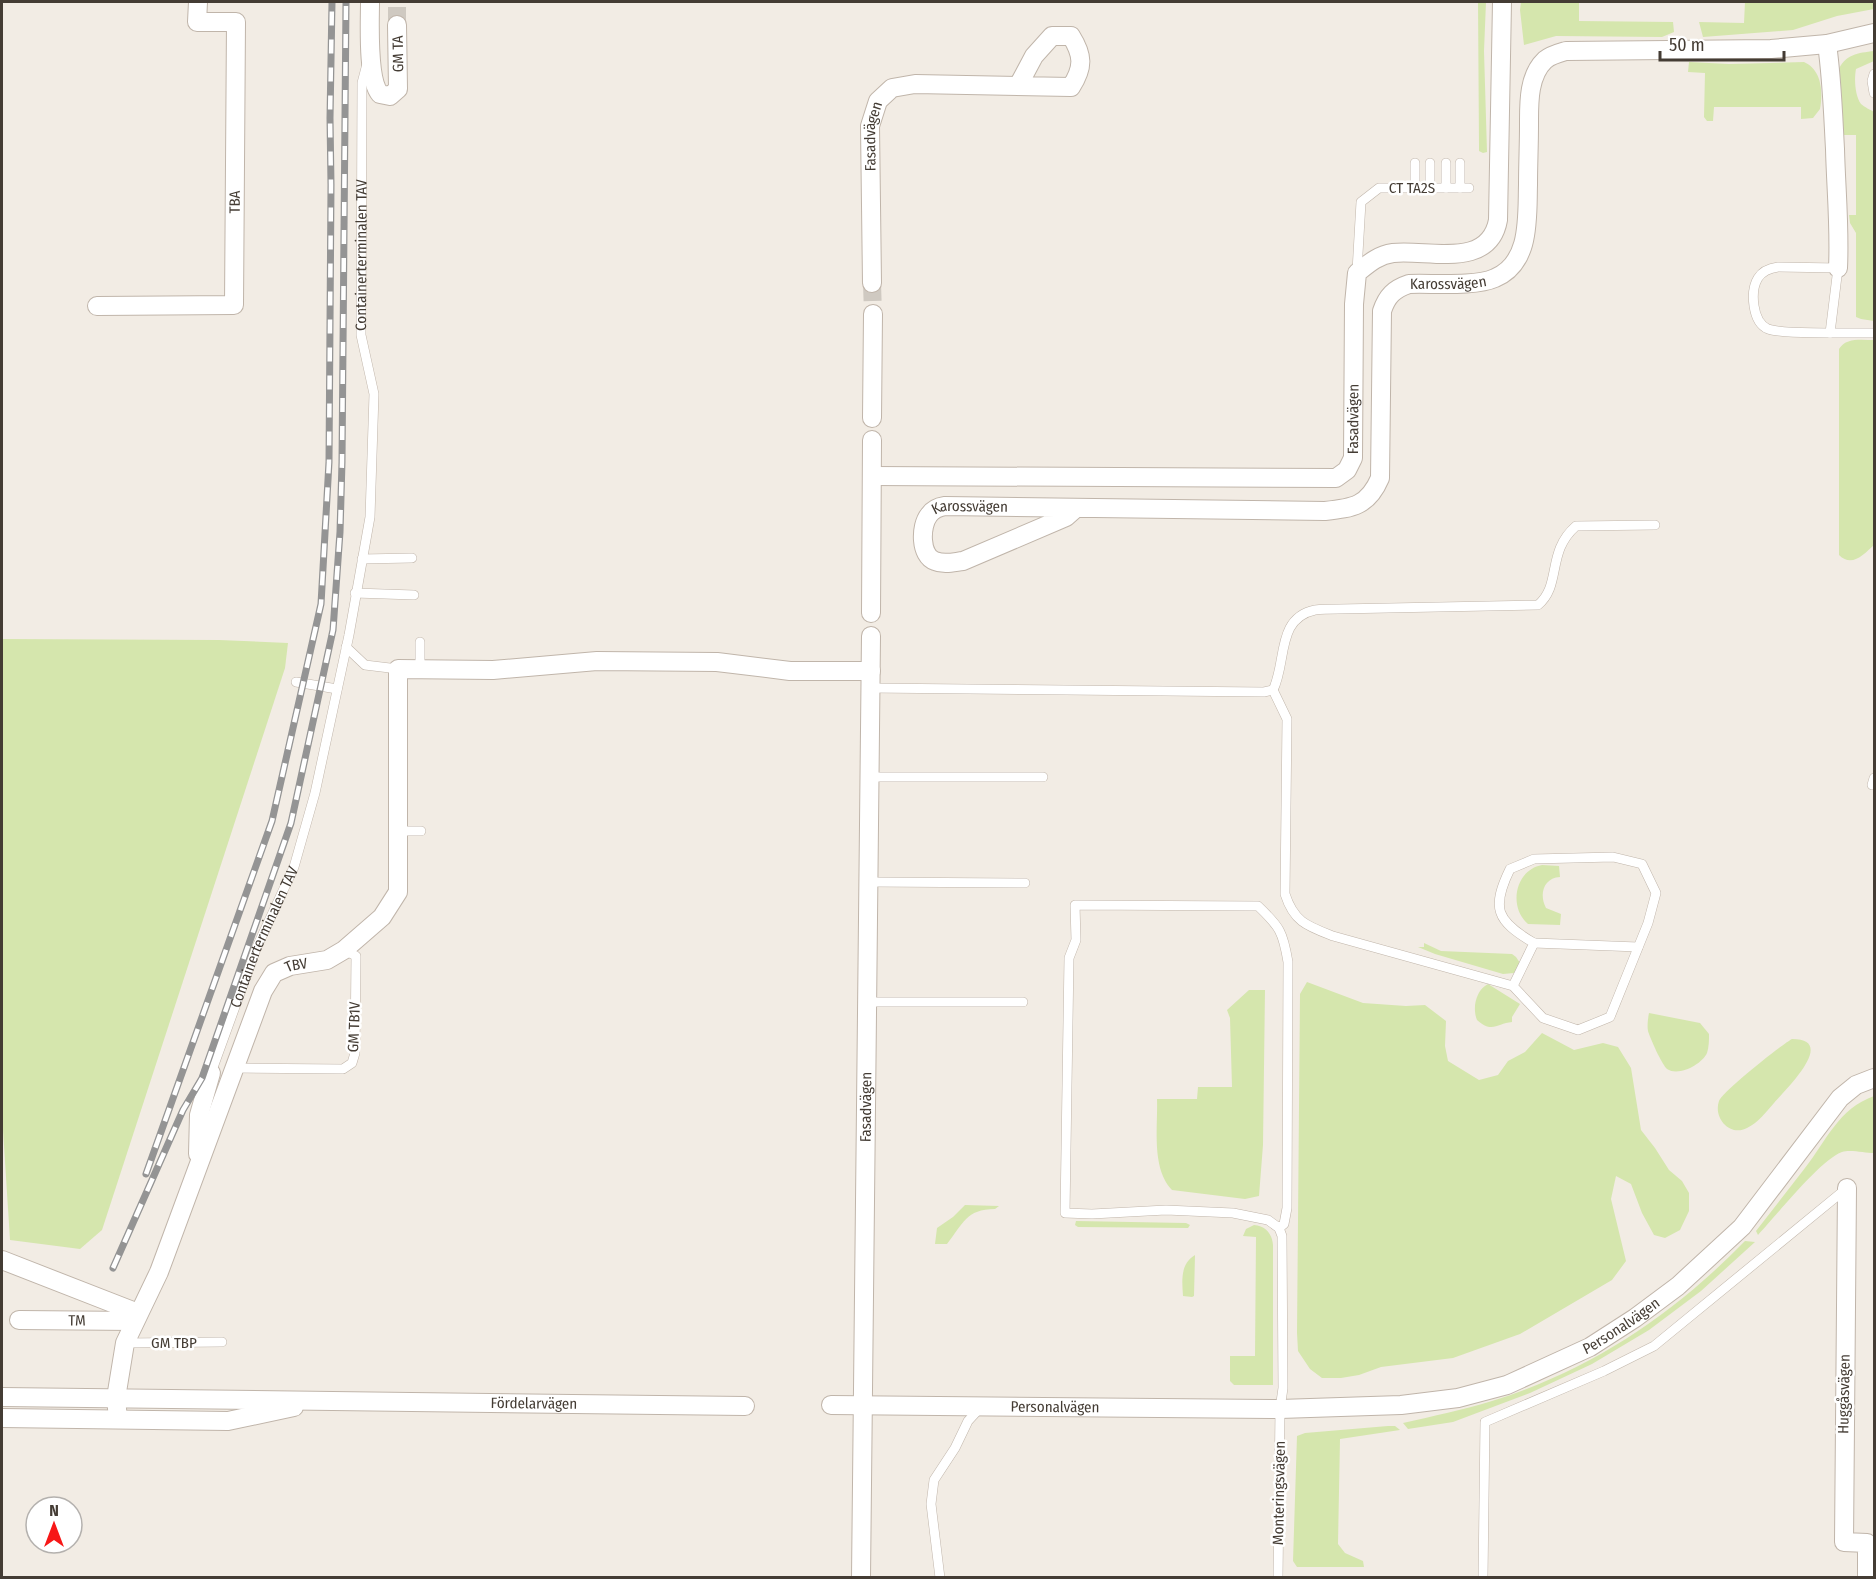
<svg xmlns="http://www.w3.org/2000/svg" width="1876" height="1579" font-family="'Fira Sans Condensed',sans-serif">
<rect width="100%" height="100%" fill="#f2ece4"/>
<g fill="#d5e6ad">
<polygon points="1478,2 1486,2 1484,51 1487,152 1483,153 1479,151 1479,146"/>
<polygon points="1521,2 1579,2 1579,21 1673,22 1674,32 1662,37 1556,36 1524,45 1520,10"/>
<polygon points="1745,2 1874,2 1874,9 1837,16 1793,30 1703,37 1699,22 1744,23"/>
<path d="M1874,51V61L1856,69C1854,79 1855,96 1861,104C1864,107 1871,110 1874,112V321L1861,319L1856,317V233L1850,223L1849,215H1856V135H1842L1838,71C1845,54 1858,53 1874,51Z"/>
<path d="M1689,62L1729,64L1804,62C1822,70 1823,92 1820,109L1813,118L1801,119V107H1714L1713,121H1707L1704,117L1705,73L1688,72Z"/>
<path d="M1874,340V545C1864,554 1852,568 1839,555V349C1846,337 1862,340 1874,340Z"/>
<polygon points="2,639 219,640 288,643 285,668 102,1230 80,1249 10,1240 2,1114"/>
<path d="M1542,865L1559,866L1560,877C1543,878 1539,895 1546,908L1561,914L1560,925L1528,924C1508,907 1515,870 1542,865Z"/>
<polygon points="1424,943 1441,951 1512,954 1516,957 1520,963 1514,973 1503,974 1435,954 1418,947 1424,947"/>
<polygon points="1307,982 1363,1003 1406,1006 1425,1005 1446,1021 1445,1046 1448,1061 1479,1080 1498,1075 1508,1061 1525,1052 1542,1033 1574,1050 1603,1043 1618,1047 1631,1068 1641,1130 1655,1148 1669,1170 1682,1181 1689,1193 1689,1211 1680,1230 1665,1238 1654,1235 1642,1213 1631,1184 1616,1176 1611,1199 1626,1261 1612,1280 1520,1334 1453,1358 1381,1367 1359,1375 1341,1378 1322,1378 1310,1369 1298,1351 1297,1333 1300,994"/>
<path d="M1488,984L1520,1004L1512,1017V1022C1498,1023 1492,1034 1477,1020C1472,1008 1476,990 1488,984Z"/>
<path d="M1249,990H1265L1263,1145L1259,1196L1245,1199L1172,1190C1151,1168 1158,1127 1157,1099H1197L1198,1087H1232L1230,1018L1227,1010Z"/>
<path d="M1649,1013L1700,1023L1709,1034C1709,1040 1709,1047 1707,1053C1702,1064 1679,1077 1667,1069C1662,1065 1650,1038 1648,1031C1647,1026 1648,1018 1649,1013Z"/>
<path d="M1792,1039C1838,1039 1786,1089 1774,1103C1766,1112 1758,1123 1747,1128C1730,1137 1713,1118 1719,1101C1722,1092 1781,1045 1792,1039Z"/>
<path d="M1874,1096V1153C1865,1153 1850,1149 1842,1152C1820,1160 1776,1216 1758,1235L1756,1231C1772,1210 1789,1189 1805,1168C1827,1140 1838,1109 1874,1096Z"/>
<path d="M965,1205L999,1206L995,1209C966,1209 963,1224 947,1244H935L937,1228L953,1217Z"/>
<polygon points="1076,1221 1186,1223 1190,1225 1188,1228 1078,1227 1075,1225"/>
<path d="M1254,1225C1266,1226 1272,1234 1273,1245V1385H1234L1230,1381V1356H1255L1256,1237L1243,1236L1246,1229Z"/>
<path d="M1745,1241L1755,1242L1701,1291L1649,1330L1592,1364L1530,1393L1453,1422L1408,1429L1403,1423C1433,1416 1463,1410 1492,1401C1591,1370 1673,1315 1745,1241Z"/>
<path d="M1195,1255L1194,1296L1192,1297L1183,1296C1182,1281 1180,1264 1195,1255Z"/>
<polygon points="1388,1426 1395,1426 1400,1430 1340,1439 1338,1544 1345,1553 1363,1561 1364,1567 1297,1567 1293,1561 1297,1436 1305,1433"/>
</g>
<g fill="none" stroke-linecap="round" stroke-linejoin="round">
<g stroke="#cfc9c1" stroke-width="18" stroke-dasharray="18 9" stroke-linecap="butt">
<polyline points="397,25 397,2"/>
<polyline points="872,283 873,314"/>
</g>
<defs>
<g id="lane">
<polyline points="1874,74 1872,81 1874,93"/>
<polyline points="1430,163 1430,188"/>
<polyline points="1446,163 1446,188"/>
<polyline points="1415,188 1415,163"/>
<polyline points="1460,188 1460,163"/>
<path d="M1778,267L1838,268L1830,333C1814,332 1782,334 1768,329C1752,322 1750,291 1758,278C1763,270 1771,268 1778,267Z"/>
<polyline points="1357,271 1361,202 1379,188 1469,188"/>
<polyline points="1830,333 1874,333"/>
<polyline points="362,559 412,558"/>
<polyline points="355,593 414,595"/>
<polyline points="346,647 365,665 398,669"/>
<polyline points="420,669 420,642"/>
<polyline points="296,682 337,689"/>
<path d="M870,688L1264,692L1273,690C1287,662 1276,618 1315,610C1323,609 1331,609 1339,609L1538,605C1562,585 1546,552 1576,526L1655,525"/>
<path d="M1273,690L1287,719L1285,894C1294,922 1307,926 1333,936L1513,986L1543,1018L1578,1030L1610,1017L1648,923L1656,893L1642,864L1613,857L1534,859L1510,869C1491,908 1496,921 1534,943L1513,986"/>
<polyline points="870,777 1043,777"/>
<polyline points="1872,785 1874,778"/>
<polyline points="398,831 421,831"/>
<polyline points="869,882 1025,883"/>
<path d="M1075,905L1258,906C1280,927 1283,932 1288,962L1287,1208L1284,1224L1279,1228L1268,1220L1233,1213L1166,1210L1092,1214L1065,1213L1069,958L1076,940Z"/>
<polyline points="1534,943 1638,947"/>
<polyline points="868,1002 1023,1002"/>
<polyline points="235,1068 343,1069 352,1063 355,1053 356,956 344,950"/>
<path id="s1" d="M211,1073L256,949L294,867L315,793L349,635L370,517L374,394L361,335L362,83L367,64"/>
<polyline points="125,1343 222,1342"/>
<polyline points="940,1578 931,1504 934,1480 955,1448 968,1421 980,1408"/>
<polyline points="1278,1578 1280,1409 1283,1388 1282,1236 1279,1228"/>
<polyline points="1483,1578 1485,1422 1604,1371 1654,1346 1847,1188"/>
</g>
<g id="street">
<path d="M370,2C370,23 367,79 380,94L390,96L398,89L397,25"/>
<path d="M1827,44C1832,79 1833,113 1835,149C1836,189 1840,228 1838,268"/>
<path id="s2" d="M872,283L870,126L878,101L892,88L915,84L1071,87C1084,67 1083,55 1071,36H1052L1034,56L1018,86"/>
<path id="s3" d="M97,306L234,305L236,22H197L198,2"/>
<polyline points="872,418 873,314"/>
<path id="s4" d="M872,476L1336,478L1347,470L1353,458L1354,304L1357,273C1368,264 1378,255 1393,253C1428,249 1489,270 1498,220L1502,2"/>
<path id="s5" d="M1075,509L1066,517L963,561C954,562 944,565 935,561C920,556 920,526 929,515C933,509 938,507 945,506L1325,511C1353,508 1368,506 1380,478L1382,311C1387,296 1394,289 1409,284C1432,283 1475,287 1495,278C1531,263 1527,217 1528,185C1528,165 1529,145 1529,125C1529,104 1528,76 1545,60C1551,55 1559,53 1566,51L1771,49L1827,44L1874,33"/>
<polyline points="871,613 872,440"/>
<polyline points="198,1154 199,1115 211,1073"/>
<polyline points="1847,1188 1844,1542 1867,1543 1867,1578"/>
<polyline points="2,1260 138,1313"/>
<path id="s6" d="M19,1320L135,1321"/>
<path id="s7" d="M2,1397L745,1406"/>
<path id="s8" d="M831,1405L1280,1409L1401,1405L1458,1398L1507,1385L1590,1347L1635,1318L1678,1286L1742,1227L1840,1098L1856,1085L1874,1078"/>
<polyline points="2,1418 228,1421 294,1407"/>
<path id="s9" d="M118,1419L116,1398L125,1343L159,1272L263,991L274,973L290,966L327,960L344,950L382,917L398,892V669L493,670L597,661L717,662L790,671H871"/>
<path id="s10" d="M861,1578L871,636"/>
</g>
</defs>
<use href="#lane" stroke="#c0b5aa" stroke-width="10"/>
<use href="#street" stroke="#c0b5aa" stroke-width="20"/>
<use href="#lane" stroke="#fff" stroke-width="9"/>
<use href="#street" stroke="#fff" stroke-width="18"/>
<defs>
<g id="rail">
<polyline points="146,1174 272,821 321,604 329,462 331,185 330,118 332,2"/>
<polyline points="113,1268 183,1110 202,1078 291,823 333,630 340,532 342,462 346,2"/>
</g>
</defs>
<use href="#rail" stroke="#949494" stroke-width="7"/>
<use href="#rail" stroke="#fff" stroke-width="4.5" stroke-dasharray="14" stroke-linecap="butt"/>
</g>
<g text-anchor="middle" stroke-width="5" stroke-linejoin="round" paint-order="stroke">
<g font-size="15" fill="#443c34" stroke="#fff">
<text transform="translate(398 54) rotate(-91)" y="5">GM TA</text>
<text dy="5" stroke="none"><textPath href="#s2" startOffset="147">Fasadvägen</textPath></text>
<text x="1412" y="193">CT TA2S</text>
<text dy="5" stroke="none"><textPath href="#s3" startOffset="240">TBA</textPath></text>
<text dy="5" stroke="none"><textPath href="#s1" startOffset="844">Containerterminalen TAV</textPath></text>
<text dy="5" stroke="none"><textPath href="#s5" startOffset="918">Karossvägen</textPath></text>
<text dy="5" stroke="none"><textPath href="#s4" startOffset="530">Fasadvägen</textPath></text>
<text dy="5" stroke="none"><textPath href="#s5" startOffset="248">Karossvägen</textPath></text>
<text dy="5" stroke="none"><textPath href="#s1" startOffset="146">Containerterminalen TAV</textPath></text>
<text dy="5" stroke="none"><textPath href="#s9" startOffset="500">TBV</textPath></text>
<text transform="translate(354 1027) rotate(-88)" y="5">GM TB1V</text>
<text dy="5" stroke="none"><textPath href="#s10" startOffset="471">Fasadvägen</textPath></text>
<text dy="5" stroke="none"><textPath href="#s6" startOffset="58">TM</textPath></text>
<text dy="5" stroke="none"><textPath href="#s8" startOffset="807">Personalvägen</textPath></text>
<text x="174" y="1348">GM TBP</text>
<text transform="translate(1844 1394) rotate(-89)" y="5">Huggåsvägen</text>
<text dy="5" stroke="none"><textPath href="#s7" startOffset="532">Fördelarvägen</textPath></text>
<text dy="5" stroke="none"><textPath href="#s8" startOffset="224">Personalvägen</textPath></text>
<text transform="translate(1279 1493) rotate(-89)" y="5">Monteringsvägen</text>
</g>
</g>
<rect width="1876" height="1579" fill="none" stroke="#443c34" stroke-width="6"/>
<g transform="translate(54 1525)"><circle r="28" fill="#ffffff" stroke="#b4b1ae" stroke-width="1.5"/>
<path d="M0-4.5L10 22L0 15L-10 22Z" fill="#f71717"/>
<text y="-9" font-size="16" font-weight="bold" text-anchor="middle" fill="#443c34">N</text>
</g>
<path d="M1660 51v9h124v-9" fill="none" stroke="#443c34" stroke-width="3"/>
<text x="1669" y="51" font-size="18" fill="#443c34" stroke="#ffffff" stroke-width="4.5" paint-order="stroke">50 m</text>
</svg>
